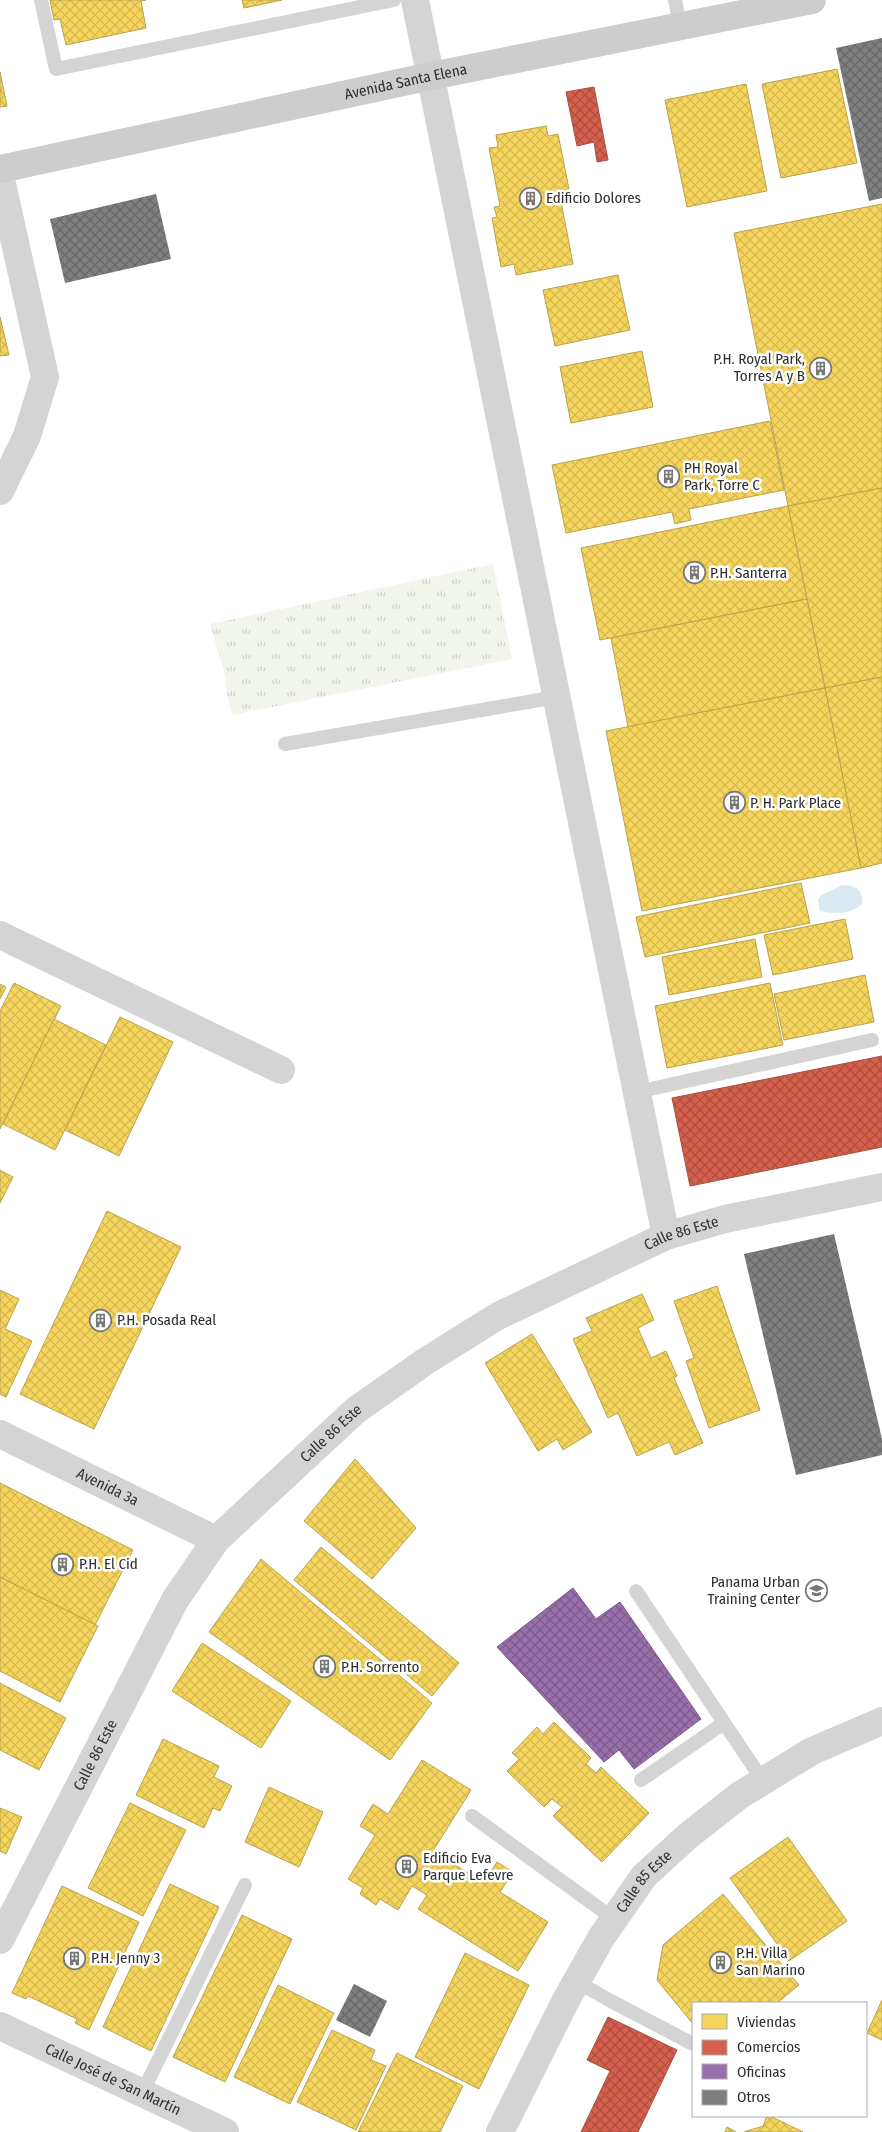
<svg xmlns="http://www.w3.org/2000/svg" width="882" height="2132" font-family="'Fira Sans Condensed',sans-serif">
<defs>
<pattern id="grass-tufts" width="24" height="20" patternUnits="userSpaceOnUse" patternTransform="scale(1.25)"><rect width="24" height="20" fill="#f1f5ec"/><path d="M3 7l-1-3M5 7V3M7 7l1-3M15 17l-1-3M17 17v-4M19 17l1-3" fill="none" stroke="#cfd2cb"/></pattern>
<pattern id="homes-cross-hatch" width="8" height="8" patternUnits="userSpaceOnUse" patternTransform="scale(1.25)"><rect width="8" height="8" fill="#f6d55c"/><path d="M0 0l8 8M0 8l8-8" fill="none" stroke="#d3b750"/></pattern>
<pattern id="shops-cross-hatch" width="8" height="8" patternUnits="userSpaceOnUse" patternTransform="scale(1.25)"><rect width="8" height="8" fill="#d6604d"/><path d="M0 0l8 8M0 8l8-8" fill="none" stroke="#ae5040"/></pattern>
<pattern id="offices-cross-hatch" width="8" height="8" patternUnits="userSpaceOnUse" patternTransform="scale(1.25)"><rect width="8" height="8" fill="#9970ab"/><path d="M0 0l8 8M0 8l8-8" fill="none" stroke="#7d5c8c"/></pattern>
<pattern id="building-cross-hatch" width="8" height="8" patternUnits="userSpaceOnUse" patternTransform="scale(1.25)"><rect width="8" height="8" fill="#7f7f7f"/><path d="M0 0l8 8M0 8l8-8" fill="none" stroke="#686868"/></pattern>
</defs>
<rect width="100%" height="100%" fill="#fff"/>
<polygon fill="url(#grass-tufts)" points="493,564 512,659 232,715 224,680 227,681 210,624"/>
<path fill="#d9e9f2" d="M842,885C856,885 863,890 862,904C850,915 834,914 820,911L818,900L820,896Z"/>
<g fill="url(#homes-cross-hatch)" stroke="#baa34e">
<polygon points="50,0 146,0 141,1 146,28 66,45 60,19 54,20"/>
<polygon points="242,0 282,0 244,8"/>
<polygon points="837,69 857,163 781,178 762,84"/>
<polygon points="0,72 7,106 0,107"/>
<polygon points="746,84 767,191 687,207 665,100"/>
<polygon points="546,126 548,136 558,134 569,189 559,191 573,264 516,275 514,264 501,267 492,218 497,217 494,207 500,206 489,148 498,147 496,135"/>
<polygon points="882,204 882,488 788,506 734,233"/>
<polygon points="618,275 630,330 555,346 543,290"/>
<polygon points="0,317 9,355 0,356"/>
<polygon points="642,351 653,407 571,423 560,367"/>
<polygon points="770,421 784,490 689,509 691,520 675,524 672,512 566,533 552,465"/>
<polygon points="882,488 882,677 825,688 788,506"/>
<polygon points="788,506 807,599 600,640 581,548"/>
<polygon points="807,599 825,688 628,727 611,638"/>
<polygon points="882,677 882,863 861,868 825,688"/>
<polygon points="825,688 861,868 642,911 606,731"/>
<polygon points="801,883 810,923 645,957 636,917"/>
<polygon points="845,919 853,959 773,975 764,935"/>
<polygon points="755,939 762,977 669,995 662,957"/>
<polygon points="865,975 874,1022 784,1040 774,994"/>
<polygon points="14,983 61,1006 0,1129 0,1011"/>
<polygon points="770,983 783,1045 667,1068 655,1006"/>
<polygon points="0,984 6,987 0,999"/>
<polygon points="120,1017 173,1042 119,1156 65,1130"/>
<polygon points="54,1019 106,1045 55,1150 3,1124"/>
<polygon points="0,1170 13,1177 0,1203"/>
<polygon points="107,1211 181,1247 94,1429 20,1394"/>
<polygon points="717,1286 760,1410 709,1428 686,1361 694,1358 674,1301"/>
<polygon points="0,1290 19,1299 5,1329 32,1341 6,1397 0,1394"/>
<polygon points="642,1294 654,1320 638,1328 651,1358 666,1351 677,1376 674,1378 703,1443 675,1455 669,1442 637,1456 618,1413 608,1418 573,1339 592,1331 586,1318"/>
<polygon points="532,1334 592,1432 563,1450 557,1439 538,1451 485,1363"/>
<polygon points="355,1459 416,1528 372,1579 304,1521"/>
<polygon points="0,1483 133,1550 95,1625 0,1577"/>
<polygon points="321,1547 459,1663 432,1696 294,1580"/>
<polygon points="261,1559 432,1703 390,1760 209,1632"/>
<polygon points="0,1577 98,1626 60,1702 0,1671"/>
<polygon points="202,1643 291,1701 261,1748 172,1691"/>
<polygon points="0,1683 66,1718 39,1770 0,1750"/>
<polygon points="554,1722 591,1758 586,1764 596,1773 601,1767 649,1813 602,1862 553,1816 562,1807 552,1799 544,1807 507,1771 519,1759 512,1753 537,1727 543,1734"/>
<polygon points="163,1739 219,1766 214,1777 232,1786 220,1811 213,1808 204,1828 136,1795"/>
<polygon points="422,1760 471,1790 433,1851 484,1883 497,1862 513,1872 500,1892 548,1922 518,1971 418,1909 427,1895 412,1886 398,1910 380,1899 376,1905 360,1894 363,1888 348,1879 375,1835 360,1826 373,1804 388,1814"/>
<polygon points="269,1787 323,1812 299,1867 245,1842"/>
<polygon points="130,1803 186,1830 143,1916 88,1888"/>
<polygon points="0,1808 22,1817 6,1854 0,1851"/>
<polygon points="788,1837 847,1921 789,1961 730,1878"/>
<polygon points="170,1884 219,1907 151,2051 103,2027"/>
<polygon points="62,1886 139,1922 89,2030 75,2023 77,2019 28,1996 26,1999 12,1993"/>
<polygon points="723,1894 799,1985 777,2003 693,2003 693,2024 657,1980 663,1945"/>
<polygon points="242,1915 292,1939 225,2082 173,2057"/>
<polygon points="465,1953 529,1985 479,2089 415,2057"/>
<polygon points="278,1985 334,2013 290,2104 234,2077"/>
<polygon points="882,2000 882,2040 867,2033"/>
<polygon points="332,2030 375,2050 371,2060 386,2066 356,2130 297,2102"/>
<polygon points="397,2053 463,2086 440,2132 358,2132"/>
<polygon points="767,2116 770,2116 803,2132 744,2132 763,2126"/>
<polygon points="727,2127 736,2132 725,2132"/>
</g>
<g fill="url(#shops-cross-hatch)" stroke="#a45144">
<polygon points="594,87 608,160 597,162 594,142 577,146 566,92"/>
<polygon points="882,1056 882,1147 690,1186 672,1098"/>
<polygon points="608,2017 677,2050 638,2132 581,2132 610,2071 587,2060"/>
</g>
<polygon fill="url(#offices-cross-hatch)" stroke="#795c86" points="573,1588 596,1619 620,1602 701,1719 634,1769 619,1750 604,1762 497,1647"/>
<g fill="url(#building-cross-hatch)">
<polygon points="882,38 882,198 869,201 836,48"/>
<polygon points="156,194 171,259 65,283 50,219"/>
<polygon points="834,1234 882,1439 882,1455 796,1475 744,1254"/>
<polygon points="354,1984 387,2001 370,2037 336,2020"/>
</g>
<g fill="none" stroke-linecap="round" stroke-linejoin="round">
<g stroke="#d4d4d4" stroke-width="14">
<polyline points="41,0 56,69 394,0"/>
<polyline points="675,0 680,26"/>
<polyline points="285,744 557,697"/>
<polyline points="637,1092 872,1040"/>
<polyline points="636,1591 763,1781"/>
<polyline points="641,1780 724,1723"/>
<polyline points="472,1816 614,1919"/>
<polyline points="576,1981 607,1999 693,2044"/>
<polyline points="142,2093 245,1885"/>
</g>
<g stroke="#d4d4d4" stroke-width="28">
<polyline points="415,0 666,1236"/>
<polyline points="0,175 45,377 27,436 0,491"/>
<polyline points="0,935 281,1070"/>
<path id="s1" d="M0,1434L216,1540"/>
<path id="s2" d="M0,1940L175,1600L216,1540L356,1410L426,1361L498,1316L666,1236L725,1219L882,1187"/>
<path id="s3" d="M0,2026L225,2132"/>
<path id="s4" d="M500,2132L566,2000L601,1938L644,1876L689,1835L740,1795L812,1751L882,1721"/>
</g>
<path stroke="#cdcdcd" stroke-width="28" id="s5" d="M0,169L431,76L812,0"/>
</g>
<defs>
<symbol id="building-ring" viewBox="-11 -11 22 22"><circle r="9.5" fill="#fff" stroke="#787878" stroke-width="1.5"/><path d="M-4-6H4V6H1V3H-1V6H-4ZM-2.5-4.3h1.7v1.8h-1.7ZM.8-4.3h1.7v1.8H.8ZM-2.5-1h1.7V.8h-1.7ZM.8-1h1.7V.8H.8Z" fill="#787878"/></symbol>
<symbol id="school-ring" viewBox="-11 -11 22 22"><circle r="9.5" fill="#fff" stroke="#787878" stroke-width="1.5"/><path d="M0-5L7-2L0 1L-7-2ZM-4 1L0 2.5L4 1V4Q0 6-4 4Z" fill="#787878"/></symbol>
</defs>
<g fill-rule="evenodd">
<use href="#building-ring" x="518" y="186" width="25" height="25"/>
<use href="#building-ring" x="808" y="356" width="25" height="25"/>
<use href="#building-ring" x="656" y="464" width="25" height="25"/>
<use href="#building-ring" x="682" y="560" width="25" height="25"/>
<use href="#building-ring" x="722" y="790" width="25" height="25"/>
<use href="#building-ring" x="88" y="1308" width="25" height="25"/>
<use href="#building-ring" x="50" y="1552" width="25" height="25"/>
<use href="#school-ring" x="804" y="1578" width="25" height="25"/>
<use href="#building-ring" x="312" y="1654" width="25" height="25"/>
<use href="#building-ring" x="394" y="1854" width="25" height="25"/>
<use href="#building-ring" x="62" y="1946" width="25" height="25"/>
<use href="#building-ring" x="708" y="1950" width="25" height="25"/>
</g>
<g text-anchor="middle" stroke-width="5" stroke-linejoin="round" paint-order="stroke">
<g font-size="15" fill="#2f2f2f" stroke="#fff">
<text dy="5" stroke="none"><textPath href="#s5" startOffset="415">Avenida Santa Elena</textPath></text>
<text dy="5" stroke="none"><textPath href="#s2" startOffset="1018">Calle 86 Este</textPath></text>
<text dy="5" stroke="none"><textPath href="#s2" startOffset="612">Calle 86 Este</textPath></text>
<text dy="5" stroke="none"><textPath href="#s1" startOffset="120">Avenida 3a</textPath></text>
<text dy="5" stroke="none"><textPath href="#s2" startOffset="208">Calle 86 Este</textPath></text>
<text dy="5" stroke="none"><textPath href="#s4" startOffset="290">Calle 85 Este</textPath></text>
<text dy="5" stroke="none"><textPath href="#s3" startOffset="125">Calle José de San Martín</textPath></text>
</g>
<g font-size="15" fill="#2f2f2f" stroke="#fff" text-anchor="start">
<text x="546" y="203">Edificio Dolores</text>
<text x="805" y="364" text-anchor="end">P.H. Royal Park,<tspan x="805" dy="17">Torres A y B</tspan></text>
<text x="684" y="473">PH Royal<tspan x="684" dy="17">Park, Torre C</tspan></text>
<text x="710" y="578">P.H. Santerra</text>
<text x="750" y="808">P. H. Park Place</text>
<text x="117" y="1325">P.H. Posada Real</text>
<text x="79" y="1569">P.H. El Cid</text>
<text x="800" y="1587" text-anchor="end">Panama Urban<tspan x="800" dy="17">Training Center</tspan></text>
<text x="341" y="1672">P.H. Sorrento</text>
<text x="423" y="1863">Edificio Eva<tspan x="423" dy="17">Parque Lefevre</tspan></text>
<text x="736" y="1958">P.H. Villa<tspan x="736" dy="17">San Marino</tspan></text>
<text x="91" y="1963">P.H. Jenny 3</text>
</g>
</g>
<rect x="692" y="2002" width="175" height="115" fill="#ffffff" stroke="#acacac"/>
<rect x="702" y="2014" width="25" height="15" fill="#f6d55c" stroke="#acacac"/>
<text x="737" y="2027" font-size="15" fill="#2f2f2f">Viviendas</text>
<rect x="702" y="2040" width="25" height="15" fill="#d6604d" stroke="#acacac"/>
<text x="737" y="2052" font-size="15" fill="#2f2f2f">Comercios</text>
<rect x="702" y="2064" width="25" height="15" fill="#9970ab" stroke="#acacac"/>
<text x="737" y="2077" font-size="15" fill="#2f2f2f">Oficinas</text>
<rect x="702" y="2090" width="25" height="15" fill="#7f7f7f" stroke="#acacac"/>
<text x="737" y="2102" font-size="15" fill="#2f2f2f">Otros</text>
</svg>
